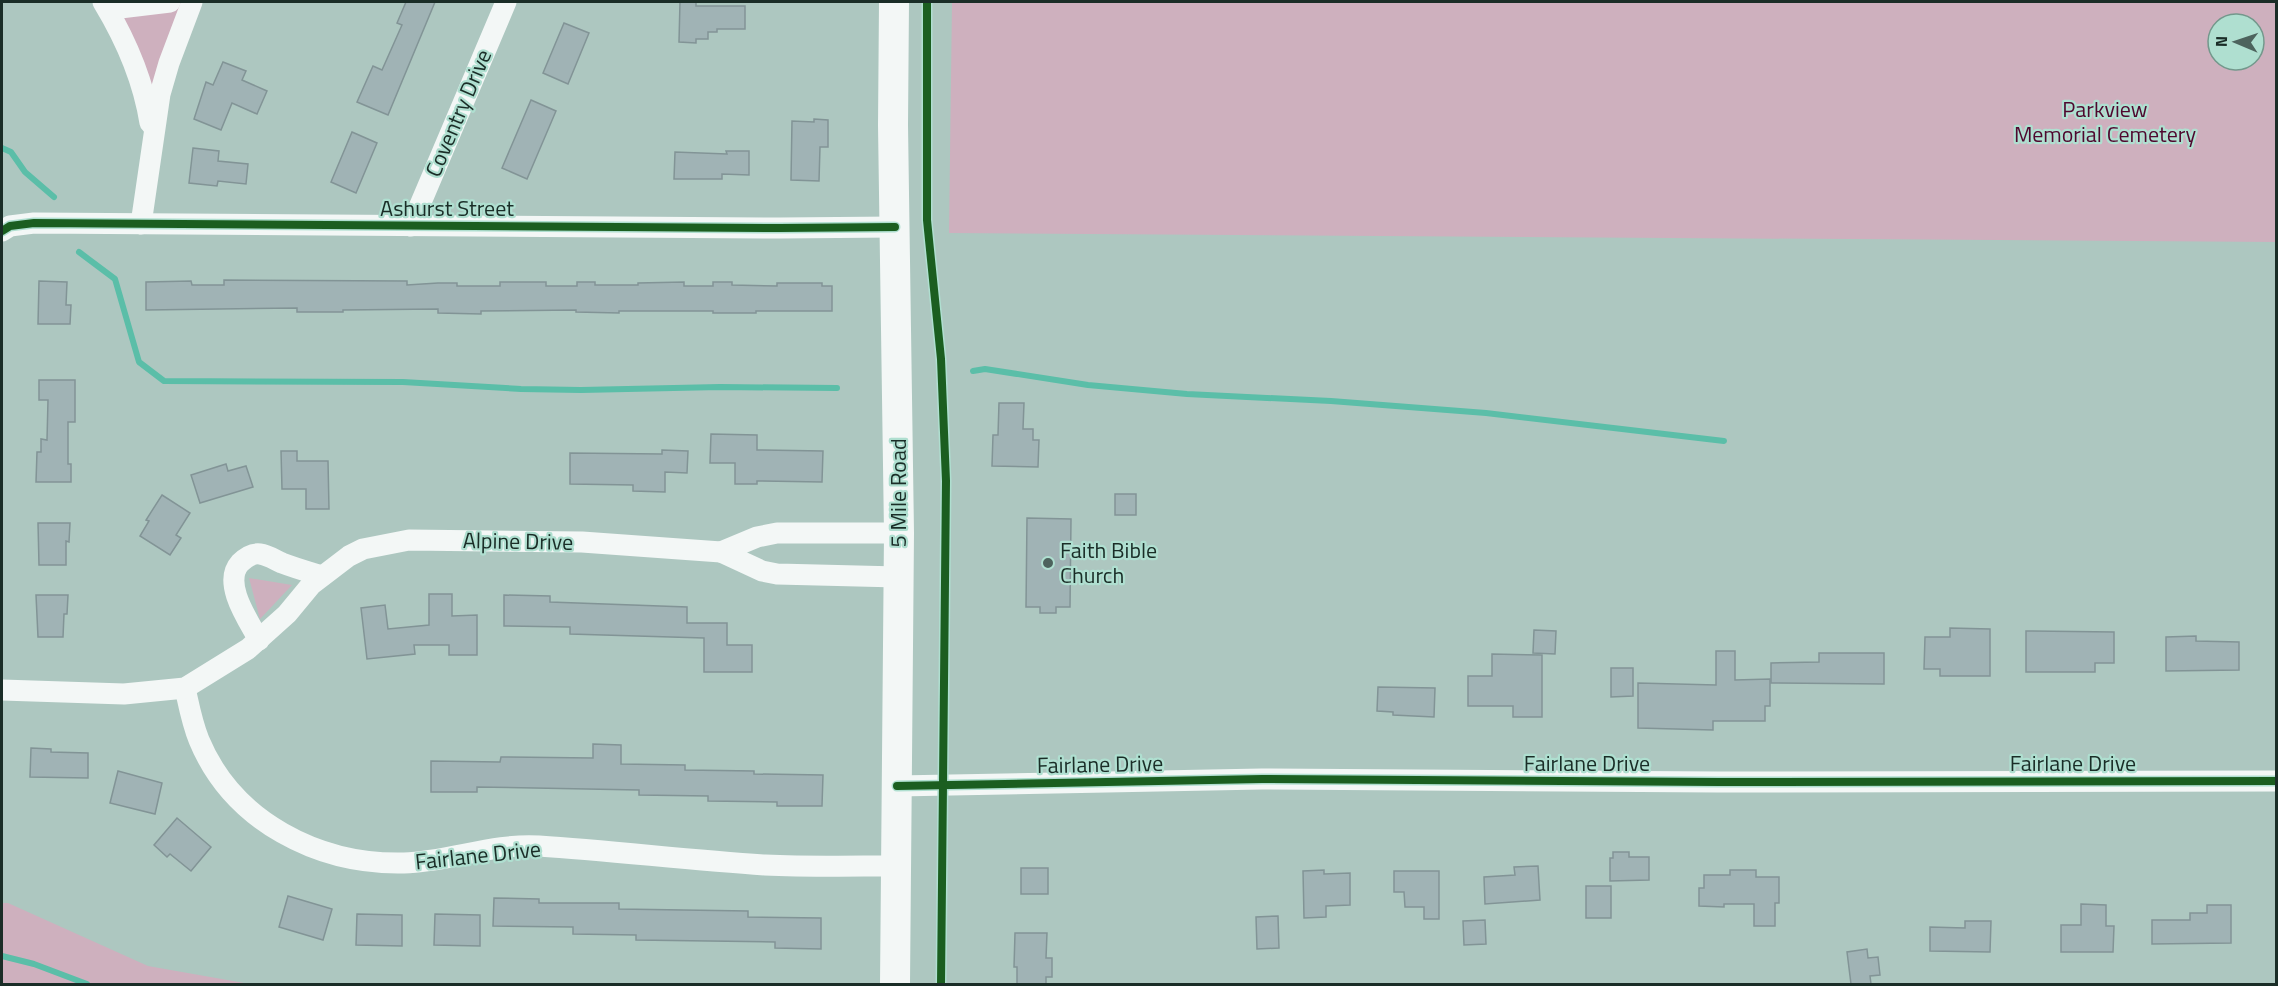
<svg xmlns="http://www.w3.org/2000/svg" width="2278" height="986" font-family="'Titillium Web',sans-serif">
<rect width="100%" height="100%" fill="#adc7c0"/>
<g fill="#ceb0be" fill-rule="evenodd">
<polygon points="105,2 192,2 153,135"/>
<path d="M952,2H2276V242L949,233ZM2218,24H2254V60H2218Z"/>
<polygon points="249,578 292,585 260,619"/>
<polygon points="2,903 8,903 148,966 250,984 2,984"/>
</g>
<g fill="none" stroke-linecap="round" stroke-linejoin="round">
<g stroke="#5bbea8" stroke-width="6">
<polyline points="2,148 11,152 25,172 54,197"/>
<polyline points="79,252 115,279 139,362 164,381 403,382 521,389 581,390 720,387 837,388"/>
<polyline points="973,371 985,369 1088,385 1187,394 1331,401 1486,413 1724,441"/>
<polyline points="2,956 34,964 87,984"/>
</g>
</g>
<g fill="#a0b3b5" stroke="#829496" stroke-width="1.5">
<polygon points="406,2 435,2 388,115 357,102 373,66 382,70 402,25 397,23"/>
<polygon points="680,2 696,2 696,6 745,6 745,29 717,29 717,32 708,32 708,39 696,39 696,43 679,42"/>
<polygon points="564,23 589,33 568,84 543,73"/>
<polygon points="223,62 246,71 242,80 267,91 257,114 232,103 221,130 194,119 206,82 213,85"/>
<polygon points="531,100 556,111 527,179 502,168"/>
<polygon points="814,119 828,120 828,147 820,147 819,181 791,180 792,121 814,122"/>
<polygon points="352,132 377,143 356,193 331,182"/>
<polygon points="193,148 219,151 218,161 248,164 246,184 218,181 217,186 189,183"/>
<polygon points="726,151 749,151 749,175 722,174 722,179 674,179 675,152 727,154"/>
<polygon points="224,280 407,281 407,285 438,283 457,283 457,286 500,286 500,282 546,282 546,286 577,286 577,282 595,282 595,285 638,285 638,283 684,282 684,286 713,286 713,282 732,282 732,285 777,286 777,283 822,283 822,286 832,286 832,311 756,311 756,313 713,313 713,311 619,311 619,313 576,312 576,310 481,311 481,314 438,313 438,309 343,310 343,312 297,312 297,308 146,310 146,282 191,281 192,285 224,285"/>
<polygon points="39,281 67,282 66,305 71,305 70,324 38,324"/>
<polygon points="39,380 75,380 75,422 68,422 68,464 71,464 71,482 36,482 37,452 41,452 41,439 47,440 48,400 39,400"/>
<polygon points="999,403 1024,403 1023,429 1033,429 1033,440 1039,440 1038,467 992,466 993,435 998,435"/>
<polygon points="711,434 757,435 757,450 823,451 822,482 757,481 757,484 735,484 735,463 710,463"/>
<polygon points="662,450 688,451 687,473 665,472 665,492 633,491 633,485 570,484 570,453 662,454"/>
<polygon points="281,451 297,451 297,461 328,461 329,509 306,509 306,489 282,489"/>
<polygon points="226,464 228,471 246,466 253,487 200,503 191,475"/>
<rect x="1115" y="494" width="21" height="21"/>
<polygon points="162,495 190,513 176,535 181,538 170,555 140,536 149,521 146,520"/>
<polygon points="1027,518 1071,519 1070,607 1056,607 1056,613 1040,613 1040,607 1026,607"/>
<polygon points="38,523 70,523 69,542 66,541 66,565 39,565"/>
<polygon points="429,594 452,594 452,616 477,615 477,655 449,655 449,645 414,645 415,654 367,659 361,608 385,605 388,629 429,625"/>
<polygon points="36,595 68,595 67,614 64,614 63,637 38,637"/>
<polygon points="504,595 550,596 550,602 687,607 687,623 727,623 727,645 752,645 752,672 704,672 704,638 570,634 570,627 504,626"/>
<polygon points="1950,628 1990,629 1990,676 1940,676 1940,669 1924,669 1925,637 1950,637"/>
<polygon points="1534,630 1556,631 1555,654 1533,653"/>
<polygon points="2026,631 2114,632 2114,663 2095,663 2095,672 2026,672"/>
<polygon points="2196,636 2196,641 2239,642 2239,670 2166,671 2166,637"/>
<polygon points="1716,651 1735,651 1735,680 1770,679 1770,706 1765,706 1765,721 1713,721 1713,730 1638,728 1638,683 1716,685"/>
<polygon points="1819,653 1884,653 1884,684 1771,683 1771,663 1819,662"/>
<polygon points="1492,654 1542,655 1542,717 1513,717 1513,706 1468,706 1468,676 1492,676"/>
<polygon points="1611,668 1633,668 1633,696 1611,697"/>
<polygon points="1378,687 1435,688 1434,717 1393,715 1393,712 1377,711"/>
<polygon points="593,744 621,745 621,764 685,765 685,770 754,771 754,774 823,775 822,806 777,806 777,802 708,801 708,796 639,795 639,790 477,787 477,792 431,792 431,761 500,762 501,757 593,758"/>
<polygon points="31,748 51,749 51,752 88,753 88,778 30,777"/>
<polygon points="118,771 162,783 155,814 110,803"/>
<polygon points="177,818 211,847 191,871 170,854 167,857 154,845"/>
<polygon points="1613,852 1629,852 1629,857 1649,857 1649,880 1610,881 1610,858 1613,858"/>
<polygon points="1538,866 1540,900 1485,904 1484,877 1515,875 1514,867"/>
<rect x="1021" y="868" width="27" height="26"/>
<polygon points="1324,870 1324,874 1350,873 1350,905 1326,906 1326,917 1304,918 1303,871"/>
<polygon points="1730,870 1756,870 1756,877 1779,877 1779,903 1775,903 1775,926 1754,926 1754,904 1724,904 1724,907 1699,906 1699,888 1704,888 1704,875 1730,875"/>
<polygon points="1394,871 1439,871 1439,919 1424,919 1424,907 1405,907 1404,892 1394,892"/>
<rect x="1586" y="886" width="25" height="32"/>
<polygon points="288,896 332,909 323,940 279,927"/>
<polygon points="494,898 539,899 539,903 619,903 619,909 748,911 748,917 821,918 821,949 775,948 775,942 636,940 636,935 573,934 573,927 493,926"/>
<polygon points="2081,904 2106,905 2106,926 2114,926 2113,952 2061,952 2061,925 2081,925"/>
<polygon points="2207,905 2231,905 2231,943 2152,944 2152,920 2190,920 2190,913 2207,913"/>
<polygon points="357,914 402,915 402,946 356,945"/>
<polygon points="435,914 480,915 480,946 434,945"/>
<polygon points="1278,916 1279,948 1257,949 1256,917"/>
<polygon points="1485,920 1486,944 1464,945 1463,921"/>
<polygon points="1965,921 1991,921 1990,952 1930,951 1930,927 1965,928"/>
<polygon points="1015,933 1047,933 1046,958 1052,958 1052,977 1046,977 1046,984 1017,984 1017,967 1014,967"/>
<polygon points="1867,949 1868,958 1878,957 1880,975 1870,976 1871,984 1851,984 1847,952"/>
</g>
<g fill="none" stroke-linecap="round" stroke-linejoin="round">
<g stroke="#f3f7f6" stroke-width="21">
<path d="M103,2C126,40 143,78 150,123"/>
<polyline points="105,2 120,8 170,2"/>
<polyline points="141,224 160,94 169,63 192,2"/>
<polyline points="411,226 506,2"/>
<polyline points="2,231 10,226 34,223 780,228 895,227"/>
<polyline points="898,577 777,574 762,571 721,552 757,537 777,533 899,533"/>
<path d="M259,640C248,620 222,583 240,563C246,557 252,553 260,554C268,555 275,560 282,563C295,568 309,572 322,576"/>
<path d="M185,688C189,706 192,723 199,740C233,822 319,865 404,863C449,862 493,843 539,846C614,851 689,860 765,865C808,867 853,866 896,866"/>
<polyline points="2,690 124,694 185,688 248,649 287,614 311,585 349,556 363,549 409,540 582,542 721,552"/>
<polyline points="897,786 1262,779 1718,782 2276,781"/>
</g>
<polyline stroke="#f3f7f6" stroke-width="30" points="894,2 893,125 899,533 895,984"/>
<defs>
<g id="cycleway">
<polyline points="927,2 927,220 941,359 946,481 941,984"/>
<polyline points="2,231 10,226 34,223 780,228 895,227"/>
<polyline points="897,786 1262,779 1718,782 2276,781"/>
</g>
</defs>
<use href="#cycleway" stroke="#afdfd0" stroke-width="11"/>
<use href="#cycleway" stroke="#1b5e20" stroke-width="8"/>
</g>
<circle fill="#4d635d" stroke="#afdfd0" stroke-width="2" cx="1048" cy="563" r="6"/>
<g text-anchor="middle" stroke-width="4.5" stroke-linejoin="round" paint-order="stroke">
<g font-size="22" fill="#4f072e" stroke="#afdfd0">
<text x="2105" y="117">Parkview<tspan x="2105" dy="25">Memorial Cemetery</tspan></text>
</g>
<g font-size="22" fill="#1a2d27" stroke="#afdfd0">
<text transform="translate(458 113) rotate(-67)" y="8">Coventry Drive</text>
<text x="447" y="216">Ashurst Street</text>
<text transform="translate(898 493) rotate(-90)" y="8">5 Mile Road</text>
<text transform="translate(518 541) rotate(1)" y="8">Alpine Drive</text>
<text x="1587" y="771">Fairlane Drive</text>
<text x="2073" y="771">Fairlane Drive</text>
<text transform="translate(1100 764) rotate(-1)" y="8">Fairlane Drive</text>
<text transform="translate(478 855) rotate(-6)" y="8">Fairlane Drive</text>
</g>
<g font-size="22" fill="#1a2d27" stroke="#afdfd0" text-anchor="start">
<text x="1060" y="558">Faith Bible<tspan x="1060" dy="25">Church</tspan></text>
</g>
</g>
<rect width="2278" height="986" fill="none" stroke="#1a2d27" stroke-width="6"/>
<g transform="translate(2236 42) rotate(272)"><circle r="28" fill="#afdfd0" stroke="#73988c" stroke-width="1.5"/>
<path d="M0-4.5L10 22L0 15L-10 22Z" fill="#4d635d"/>
<text y="-9" font-size="16" font-weight="bold" text-anchor="middle" fill="#1a2d27">N</text>
</g>
</svg>
